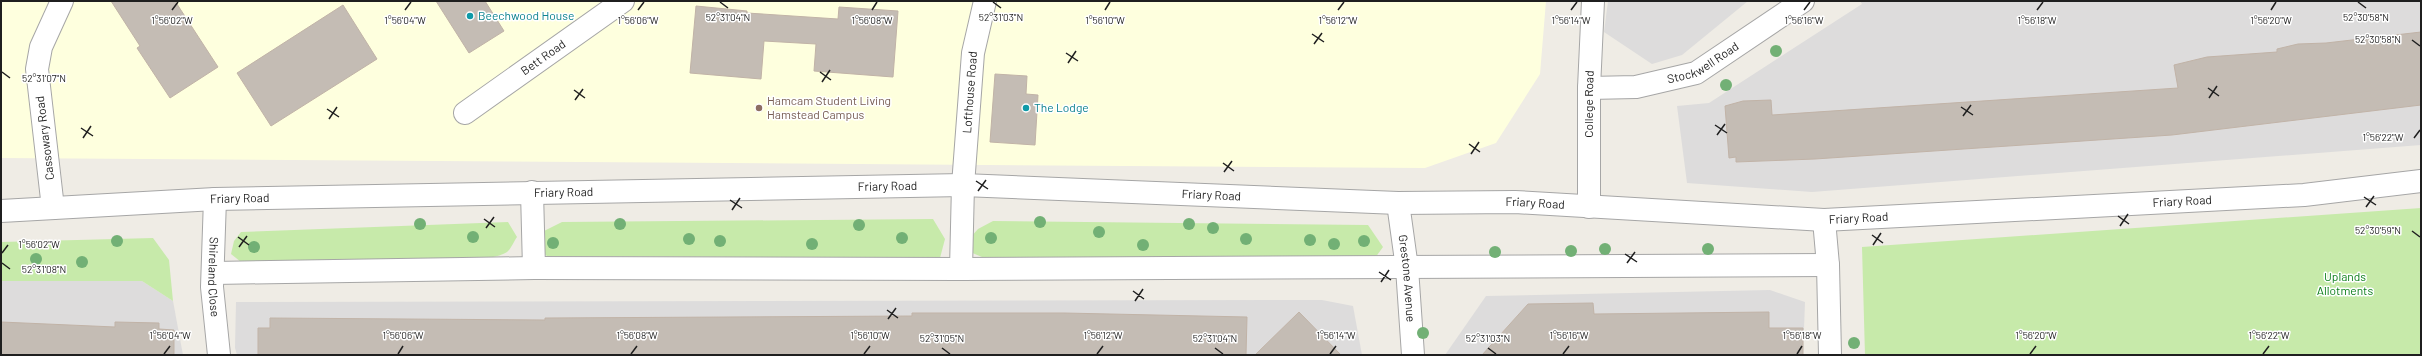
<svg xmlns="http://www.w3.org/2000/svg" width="2422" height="356" font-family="Barlow,sans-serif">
<rect width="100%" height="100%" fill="#efece5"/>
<g fill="#dddcdc">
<polygon points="1608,1 1748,1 1682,55 1652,64 1604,32"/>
<polygon points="1860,1 2421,1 2421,145 1812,192 1687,183 1677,106 1709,103 1862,4"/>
<polygon points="1,281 142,281 173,301 183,355 1,355"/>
<polygon points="1770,290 1805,302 1803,355 1445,355 1486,296"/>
<polygon points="1322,300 1353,306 1362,355 237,355 235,348 236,302"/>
</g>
<polygon fill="#feffde" points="1,1 1546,1 1540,74 1496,143 1425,168 1,158"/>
<g fill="#c7eaaa">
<polygon points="2421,208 2421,355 1865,355 1862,247"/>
<polygon points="933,219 945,239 940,258 547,256 538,249 544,231 562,222"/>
<polygon points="993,221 1368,225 1383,247 1375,258 982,257 970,252 970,238 978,229"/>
<path d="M508,222L517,237C514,241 511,249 507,252C483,270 281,263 241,262L231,254L234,241L241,232Z"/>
<polygon points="153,238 169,260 173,301 142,281 1,281 1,242"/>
</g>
<g fill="#c4bcb4" stroke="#c1b3a7">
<polygon points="111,1 175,1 218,67 170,98 137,48 140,46"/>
<polygon points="436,1 485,1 504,31 469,53"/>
<polygon points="343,5 377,59 271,126 237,73"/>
<polygon points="696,6 747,11 747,13 838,19 839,7 898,11 893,77 814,71 816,44 764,41 761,79 690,73"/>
<polygon points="2421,32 2421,105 2172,135 1815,159 1736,162 1736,157 1729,158 1725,106 1743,101 1771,100 1772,115 2178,88 2174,65 2207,57 2277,52 2277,49 2298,44 2326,43"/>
<polygon points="995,74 1027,76 1026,94 1038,95 1035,145 990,142"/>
<polygon points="1593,303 1594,314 1769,312 1769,328 1803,328 1803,355 1482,355 1528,304"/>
<polygon points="1299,312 1341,355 1255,355"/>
<polygon points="912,313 1064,313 1247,317 1246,355 258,355 258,328 270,328 270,318 545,320 545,318 912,316"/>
<polygon points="1,322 115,327 115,322 159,323 159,329 174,330 174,355 1,355"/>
</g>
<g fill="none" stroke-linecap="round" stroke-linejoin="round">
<defs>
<g id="minor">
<path id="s1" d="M1589,88L1636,87L1696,73L1803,1"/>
<path id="s2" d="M465,113L623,1"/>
<polyline points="532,192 534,268"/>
<path id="s3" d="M215,199L212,287L219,355"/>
<path id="s4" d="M1398,203L1407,268L1413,355"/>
<path id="s5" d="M1589,207V88L1593,1"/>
<polyline points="53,208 37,69 41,47 62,1"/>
<path id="s6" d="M1,211L215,199L963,185L1398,203L1515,202L1824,220L2304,195L2421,181"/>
<polyline points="1824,220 1828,265 1830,355"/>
<path id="s7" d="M961,269L963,185L973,53L985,1"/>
<polyline points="214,273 534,268 961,269 1828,265"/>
</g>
</defs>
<use href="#minor" stroke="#a6a6a6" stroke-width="24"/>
<use href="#minor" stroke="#fff" stroke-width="22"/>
</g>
<g fill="#72b075">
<circle cx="1776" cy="51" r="6"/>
<circle cx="1726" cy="85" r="6"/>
<circle cx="1040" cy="222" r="6"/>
<circle cx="420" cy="224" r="6"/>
<circle cx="620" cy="224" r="6"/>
<circle cx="1189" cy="224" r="6"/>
<circle cx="859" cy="225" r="6"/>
<circle cx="1213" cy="228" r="6"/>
<circle cx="1099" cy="232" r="6"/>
<circle cx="473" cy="237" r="6"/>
<circle cx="902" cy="238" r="6"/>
<circle cx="991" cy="238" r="6"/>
<circle cx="689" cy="239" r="6"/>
<circle cx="1246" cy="239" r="6"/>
<circle cx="1310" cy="240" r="6"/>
<circle cx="117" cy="241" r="6"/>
<circle cx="720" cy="241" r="6"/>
<circle cx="1364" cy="241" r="6"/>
<circle cx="553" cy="243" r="6"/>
<circle cx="812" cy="244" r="6"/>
<circle cx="1334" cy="244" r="6"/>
<circle cx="1143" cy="245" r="6"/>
<circle cx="254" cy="247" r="6"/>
<circle cx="1605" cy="249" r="6"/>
<circle cx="1708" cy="249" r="6"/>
<circle cx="1571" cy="251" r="6"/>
<circle cx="1495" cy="252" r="6"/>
<circle cx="36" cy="259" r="6"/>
<circle cx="82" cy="262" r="6"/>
<circle cx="1423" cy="333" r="6"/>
<circle cx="1854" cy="343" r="6"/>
</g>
<path fill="none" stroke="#1f1f1f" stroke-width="1.5" d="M720,2L728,8M993,2L1001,8M2358,2L2366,8M172,10L178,2M405,10L411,2M638,10L644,2M872,10L877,2M1105,10L1110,2M1338,10L1344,2M1571,10L1577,2M1804,10L1810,2M2037,10L2043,2M2271,10L2276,2M1312,34L1324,42M2412,40L2420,46M1314,44L1322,33M1066,53L1078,61M1068,63L1076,51M2,72L10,78M820,72L831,80M822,82L830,70M2208,88L2219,96M574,90L585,98M2209,98L2217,86M575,100L583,89M1961,107L1973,115M327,109L339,117M1963,116L1971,105M329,119L337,107M1715,125L1727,133M81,128L93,136M1717,135L1725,124M83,138L91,126M2414,138L2420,130M1469,144L1480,152M1471,154L1479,142M1223,163L1234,171M1224,172L1232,161M976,181L988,189M978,191L986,180M2364,197L2376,205M730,200L742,208M2366,207L2374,196M732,210L740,198M2118,216L2129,224M484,219L495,227M2120,226L2128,214M486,228L494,217M2412,231L2420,237M1872,235L1883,243M238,237L249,245M1873,245L1881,233M239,247L247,236M2,253L8,245M1625,254L1637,262M2,263L10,269M1627,263L1635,252M1379,272L1391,280M1381,282L1389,270M1133,291L1144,299M1135,301L1143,289M887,310L898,318M888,319L896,308M942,348L950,354M1215,348L1223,354M1488,348L1496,354M164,354L170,346M398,354L403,346M631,354L637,346M864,354L870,346M1097,354L1103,346M1330,354L1336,346M1563,354L1569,346M1797,354L1802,346M2030,354L2036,346M2263,354L2269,346"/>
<g fill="#0f9aa8" stroke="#fff" stroke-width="1.5">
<circle cx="470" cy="16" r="4"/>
<circle cx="1026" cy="108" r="4"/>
</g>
<circle fill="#8d6e63" stroke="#fff" stroke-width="1.5" cx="759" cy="108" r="4"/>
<g text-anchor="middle" stroke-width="3" stroke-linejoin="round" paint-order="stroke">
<g font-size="12" fill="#0d838f" stroke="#fff" text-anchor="start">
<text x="478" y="20">Beechwood House</text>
<text x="1034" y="112">The Lodge</text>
</g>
<g font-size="12" fill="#1f1f1f" stroke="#fff">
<text dy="4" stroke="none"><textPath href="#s2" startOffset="96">Bett Road</textPath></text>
<text dy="4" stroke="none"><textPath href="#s1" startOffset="119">Stockwell Road</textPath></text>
<text dy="4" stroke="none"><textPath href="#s7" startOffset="177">Lofthouse Road</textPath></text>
<text dy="4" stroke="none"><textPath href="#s5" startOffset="103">College Road</textPath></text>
<text transform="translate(45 138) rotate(-97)" y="4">Cassowary Road</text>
<text dy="4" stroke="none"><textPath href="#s6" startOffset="887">Friary Road</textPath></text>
<text dy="4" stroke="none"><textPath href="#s6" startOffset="563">Friary Road</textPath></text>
<text dy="4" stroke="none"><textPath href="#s6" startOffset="1211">Friary Road</textPath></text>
<text dy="4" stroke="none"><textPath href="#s6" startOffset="239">Friary Road</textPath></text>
<text dy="4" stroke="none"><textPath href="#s6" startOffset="2183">Friary Road</textPath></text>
<text dy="4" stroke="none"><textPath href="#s6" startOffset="1535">Friary Road</textPath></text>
<text dy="4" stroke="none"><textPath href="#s6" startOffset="1859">Friary Road</textPath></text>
<text dy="4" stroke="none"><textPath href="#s3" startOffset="78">Shireland Close</textPath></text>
<text dy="4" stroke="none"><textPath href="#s4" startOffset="76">Grestone Avenue</textPath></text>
</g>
<g font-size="12" fill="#785e54" stroke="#fff" text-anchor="start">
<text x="767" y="105">Hamcam Student Living<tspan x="767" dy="14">Hamstead Campus</tspan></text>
</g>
<g font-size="12" fill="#0b7e19" stroke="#fff">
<text x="2345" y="281">Uplands<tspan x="2345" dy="14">Allotments</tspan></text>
</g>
</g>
<g font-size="10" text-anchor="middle" fill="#1f1f1f" stroke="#fff" stroke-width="3" stroke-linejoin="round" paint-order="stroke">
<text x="2366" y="21">52°30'58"N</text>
<text x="728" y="21">52°31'04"N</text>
<text x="1001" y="21">52°31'03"N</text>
<text x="172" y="24">1°56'02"W</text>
<text x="405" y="24">1°56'04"W</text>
<text x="638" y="24">1°56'06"W</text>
<text x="872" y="24">1°56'08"W</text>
<text x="1105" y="24">1°56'10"W</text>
<text x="1338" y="24">1°56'12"W</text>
<text x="1571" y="24">1°56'14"W</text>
<text x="1804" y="24">1°56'16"W</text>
<text x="2037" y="24">1°56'18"W</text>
<text x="2271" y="24">1°56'20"W</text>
<text x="2378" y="43">52°30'58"N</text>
<text x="44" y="82">52°31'07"N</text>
<text x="2383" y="141">1°56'22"W</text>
<text x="2378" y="234">52°30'59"N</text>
<text x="39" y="248">1°56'02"W</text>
<text x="44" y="273">52°31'08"N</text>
<text x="170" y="339">1°56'04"W</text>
<text x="403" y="339">1°56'06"W</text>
<text x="637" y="339">1°56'08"W</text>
<text x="870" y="339">1°56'10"W</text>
<text x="1103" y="339">1°56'12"W</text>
<text x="1336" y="339">1°56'14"W</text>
<text x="1569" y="339">1°56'16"W</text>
<text x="1802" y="339">1°56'18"W</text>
<text x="2036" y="339">1°56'20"W</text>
<text x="2269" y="339">1°56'22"W</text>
<text x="942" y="342">52°31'05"N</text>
<text x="1215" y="342">52°31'04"N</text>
<text x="1488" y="342">52°31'03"N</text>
</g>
<rect width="2422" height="356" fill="none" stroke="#1f1f1f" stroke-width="4"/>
</svg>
